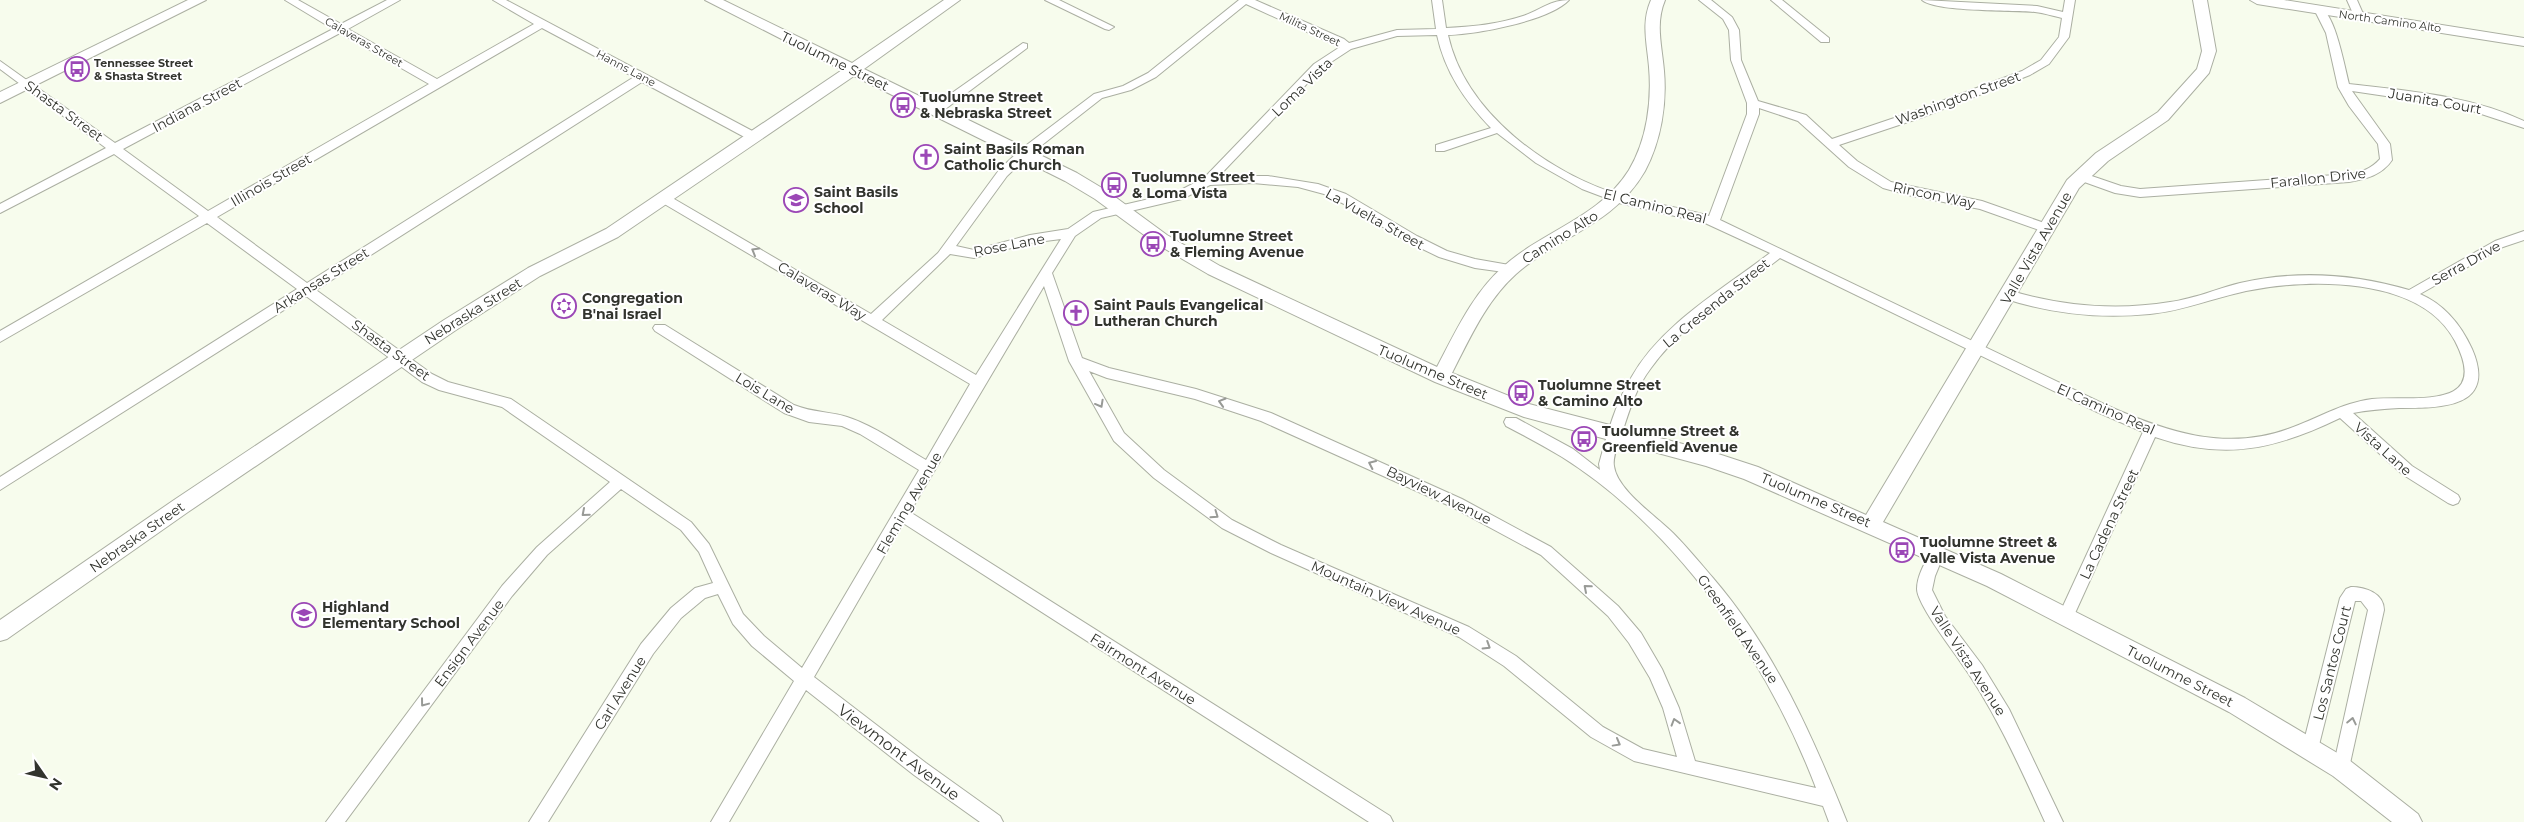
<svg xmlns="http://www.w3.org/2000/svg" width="2524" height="822" font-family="Montserrat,sans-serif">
<rect width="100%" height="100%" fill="#f7fced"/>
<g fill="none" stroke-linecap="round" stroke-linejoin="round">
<defs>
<g id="street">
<path d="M285,0H298L341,24L387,0H400L348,29L437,79L534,24L493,0H506L758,134V140H750L642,82L316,290L432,374L448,382L511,399L691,522L709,544L743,614L764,636L802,668L919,470L860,434L842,426L809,422L784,413L655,331L653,328L655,325H665L794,405C814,413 829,411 847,417C875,426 900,445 926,460L970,384L661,202L659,199L661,196H669L871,314L938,253L999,170L1020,150L1094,94L1123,86L1148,73L1239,0H1255L1344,39L1349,43L1397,30L1436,29L1432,0H1442L1446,28C1471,27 1499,24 1523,16C1540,10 1551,0 1569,0C1549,21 1477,34 1448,35C1465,113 1549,174 1623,196C1651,204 1681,207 1709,216L1747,114V103L1731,60L1729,30L1723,19L1699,0H1711L1732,17L1739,30L1741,60L1758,101L1806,115L1832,139L1915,111L2022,71L2041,60L2059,37L2062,18C2053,16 2044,13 2035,12C2013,10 1935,12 1922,0L2037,6L2063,12L2065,0H2075L2069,37L2049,64L2030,75L1923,117L1839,145L1857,161L1891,182L1982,201L2050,225L2052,228L2050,231H2042L1980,209L1912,196L1883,188L1849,167L1798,121L1759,108V114L1720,220L2106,405C2164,431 2225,452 2288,429C2317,419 2341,403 2372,399C2414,395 2492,412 2455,341C2421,276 2309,278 2246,291C2213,298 2183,311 2150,314C2099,319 2051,314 2003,298L2002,295L2003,292L2008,290C2061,306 2115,311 2170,302C2194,299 2216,289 2240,283C2296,270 2355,274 2409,290L2495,241L2524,231V240L2503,247L2420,294C2445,305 2461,325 2472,349C2498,409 2439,408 2399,408C2383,409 2368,410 2353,413L2412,466L2458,495L2460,499L2458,503L2453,505L2448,503L2402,474L2340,418C2276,449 2225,461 2155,437L2071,622L2066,624L2061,622L2058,617L2143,432L2097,412L1780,258C1738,291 1682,324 1651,368C1637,386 1630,408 1623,430C1620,440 1612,456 1614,466C1617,490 1656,516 1673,533C1687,547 1700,563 1713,578C1774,649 1813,737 1847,822H1829L1823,806L1634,761L1591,737L1504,666L1459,637L1271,553L1222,528L1154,478L1114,441L1069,361L1044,286L910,512L1390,816L1393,822H1369L903,523L814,677L926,763L1000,816L1003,822H980L914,775L806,690L729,822H711L794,681L752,646L733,624L718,594L705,598L681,618L653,654L548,822H529L641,644L671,608L695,588L713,583L699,552L681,530L621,489L547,555L512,596L345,822H326L502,586L537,547L610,482L502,407L439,390L422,382L306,296L0,490V477L297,289L207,223L0,342V331L199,216L114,154L0,213V204L106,148L0,69V61L115,143L333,29ZM1246,4L1340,47L1314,64L1204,178L1175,193L1093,212L1068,229L1030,235L974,250L956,246L1007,176L1028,156L1102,98L1131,90L1156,77ZM542,28L634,77L307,283L217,217ZM340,33L429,84L208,211L123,149ZM1437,35C1445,72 1465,101 1491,128L1436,145V151H1444L1497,133L1536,163L1582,189L1619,203L1705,223L1770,253C1722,290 1661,324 1631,378C1615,404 1607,435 1599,464L1600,470L1573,449L1516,418H1506L1504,422L1506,426C1525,436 1544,446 1562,457C1678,530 1768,662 1816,788L1695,761L1679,708L1662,669L1641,633L1618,606L1551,547L1462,499L1271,413L1196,389L1109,368L1082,358L1052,273L1075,236L1101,218L1182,199L1210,185L1253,183L1298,187L1324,194L1344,204L1408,242L1439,257L1475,268L1511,273L1515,272L1517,269L1515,266L1475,259L1447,251L1417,236L1346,194L1318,184L1268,176H1219L1322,68L1351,49L1397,36ZM1061,239L976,375L882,320L950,254L974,258L1030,243ZM1089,371L1107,378L1195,399L1261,421L1452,507L1541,555L1608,616L1629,643L1650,678L1663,708L1677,757L1643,749L1603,727L1516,656L1469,627L1281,545L1232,520L1164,470L1124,433Z"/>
<polygon points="1045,0 1059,0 1114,27 1109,30 1105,29"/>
<polygon points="1771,0 1782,0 1829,38 1829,42 1821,42"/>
<polygon points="2347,0 2357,0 2364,16 2363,18 2355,18"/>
<path d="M2320,8C2335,12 2345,69 2349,84C2408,91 2469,95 2524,121V128L2460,107L2352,91L2390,144L2392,160C2382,175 2366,179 2349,182L2140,197L2115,193L2076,179L2074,176L2080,172L2121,186L2140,189L2349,174C2362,172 2371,169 2380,159L2378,144L2349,106L2338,87L2326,33L2315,11Z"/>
<polygon points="1023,43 1027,44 1027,48 940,113 932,113 932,107"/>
<path d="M1937,548L1942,550L1944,554L1935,576L1932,590L1945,616L1982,665L2009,709L2063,822H2045C2019,765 1994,708 1957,657C1948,644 1917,603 1917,589C1917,575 1926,561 1932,550Z"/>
<path d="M2351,587C2365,587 2384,593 2384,610L2349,768L2347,774L2341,776L2335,774L2333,768L2368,610L2361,601H2355L2318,749L2316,754L2310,757L2304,754L2302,749L2340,598L2346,589Z"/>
</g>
<g id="secondary">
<polygon points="188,0 206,0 0,103 0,92"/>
<path d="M705,0H723L852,63L944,0H960L864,69L1077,173L1107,191L1167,235L1220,266L1437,367C1456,331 1473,293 1504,266C1544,230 1599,218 1629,170C1647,140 1652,101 1649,67C1647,43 1641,23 1651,0H1665C1655,24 1662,46 1664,71C1667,104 1661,141 1645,171C1613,226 1560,235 1516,274C1486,301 1470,338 1452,373L1529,404L1706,450L1758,467L1866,515L2067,180L2096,153L2158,112L2197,69L2202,51L2193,0H2207L2216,51L2209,73L2168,120L2108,161L2079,188L1883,522L2001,574L2245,698L2349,760L2418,814L2422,822H2392L2333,776L2229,712L1987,586L1744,479L1706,466L1524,417L1435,382L1208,274L1155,243L1095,199L1065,181L854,76L618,237L540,276L456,330L188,512L7,639L0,641V620L174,500L444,320L528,268L606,229L842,70Z"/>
<polygon points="2250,0 2284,0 2524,38 2524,46 2257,4"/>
</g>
</defs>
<use href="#street" stroke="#abafa2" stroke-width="2"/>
<use href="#secondary" stroke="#abafa2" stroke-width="2"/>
<use href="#street" fill="#fff" fill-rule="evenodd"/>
<use href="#secondary" fill="#fff" fill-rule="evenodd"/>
</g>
<defs><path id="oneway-chevron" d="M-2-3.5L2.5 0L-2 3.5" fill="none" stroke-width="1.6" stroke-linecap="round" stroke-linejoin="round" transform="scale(1.25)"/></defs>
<g stroke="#989a96">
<use href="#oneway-chevron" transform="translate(755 251) rotate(-150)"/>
<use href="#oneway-chevron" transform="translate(1222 402) rotate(-163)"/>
<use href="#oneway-chevron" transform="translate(1100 404) rotate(61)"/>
<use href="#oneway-chevron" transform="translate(1372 464) rotate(-155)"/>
<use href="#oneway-chevron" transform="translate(585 513) rotate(139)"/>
<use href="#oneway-chevron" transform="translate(1215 515) rotate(35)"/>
<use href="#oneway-chevron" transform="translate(1587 588) rotate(-139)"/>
<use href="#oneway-chevron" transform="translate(1487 646) rotate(32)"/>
<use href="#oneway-chevron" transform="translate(424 703) rotate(127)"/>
<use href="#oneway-chevron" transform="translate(2352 721) rotate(-78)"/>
<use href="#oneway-chevron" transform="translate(1675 722) rotate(-107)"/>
<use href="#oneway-chevron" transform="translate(1617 743) rotate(29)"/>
</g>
<defs>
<symbol id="bus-ring" viewBox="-11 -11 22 22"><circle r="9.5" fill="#fff" stroke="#9b47b6" stroke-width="1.5"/><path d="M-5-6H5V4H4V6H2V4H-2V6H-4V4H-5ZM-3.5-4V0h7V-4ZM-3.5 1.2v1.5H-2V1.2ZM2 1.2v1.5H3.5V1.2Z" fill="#9b47b6"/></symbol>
<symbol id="church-ring" viewBox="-11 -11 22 22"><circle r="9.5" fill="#fff" stroke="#9b47b6" stroke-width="1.5"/><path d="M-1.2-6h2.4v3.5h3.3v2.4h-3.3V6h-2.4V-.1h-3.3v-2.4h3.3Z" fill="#9b47b6"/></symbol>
<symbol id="school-ring" viewBox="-11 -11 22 22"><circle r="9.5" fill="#fff" stroke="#9b47b6" stroke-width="1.5"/><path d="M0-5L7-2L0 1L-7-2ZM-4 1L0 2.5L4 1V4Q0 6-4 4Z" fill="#9b47b6"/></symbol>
<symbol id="synagogue-ring" viewBox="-11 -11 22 22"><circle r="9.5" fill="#fff" stroke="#9b47b6" stroke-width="1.5"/><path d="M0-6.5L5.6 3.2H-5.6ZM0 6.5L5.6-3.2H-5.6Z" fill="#9b47b6"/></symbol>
</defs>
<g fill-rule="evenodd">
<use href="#bus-ring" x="63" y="55" width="28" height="28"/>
<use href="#bus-ring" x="889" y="91" width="28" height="28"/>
<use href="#church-ring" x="912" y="143" width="28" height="28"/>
<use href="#bus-ring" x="1100" y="171" width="28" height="28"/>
<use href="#school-ring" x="782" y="186" width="28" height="28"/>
<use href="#bus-ring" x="1139" y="230" width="28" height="28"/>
<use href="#synagogue-ring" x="550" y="292" width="28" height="28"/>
<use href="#church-ring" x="1062" y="299" width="28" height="28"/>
<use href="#bus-ring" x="1507" y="379" width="28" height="28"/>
<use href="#bus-ring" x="1570" y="425" width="28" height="28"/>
<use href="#bus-ring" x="1888" y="536" width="28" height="28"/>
<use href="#school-ring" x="290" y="601" width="28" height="28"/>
</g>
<g text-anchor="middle" stroke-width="4" stroke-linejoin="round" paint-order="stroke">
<g font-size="11" fill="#32342e" stroke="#fff">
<text transform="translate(2390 21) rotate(8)" y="4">North Camino Alto</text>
<text transform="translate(1310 29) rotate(25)" y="4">Milita Street</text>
<text transform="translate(364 42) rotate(30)" y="4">Calaveras Street</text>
<text transform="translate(626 68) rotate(28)" y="4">Hanns Lane</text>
</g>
<g font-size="11" font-weight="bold" fill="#32342e" stroke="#fff" text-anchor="start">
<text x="94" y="67">Tennessee Street<tspan x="94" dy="13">&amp; Shasta Street</tspan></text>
</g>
<g font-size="14" fill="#32342e" stroke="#fff">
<text transform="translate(835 61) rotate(26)" y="5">Tuolumne Street</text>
<text transform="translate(1302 87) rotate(-44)" y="5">Loma Vista</text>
<text transform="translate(1958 98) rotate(-20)" y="5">Washington Street</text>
<text transform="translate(2435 101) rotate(10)" y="5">Juanita Court</text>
<text transform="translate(197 105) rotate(-28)" y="5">Indiana Street</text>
<text transform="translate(64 111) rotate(36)" y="5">Shasta Street</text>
<text transform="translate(2318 178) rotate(-6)" y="5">Farallon Drive</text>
<text transform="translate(271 180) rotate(-30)" y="5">Illinois Street</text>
<text transform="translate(1934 195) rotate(12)" y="5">Rincon Way</text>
<text transform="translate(1655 206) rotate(14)" y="5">El Camino Real</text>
<text transform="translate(1375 219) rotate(29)" y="5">La Vuelta Street</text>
<text transform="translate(1560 237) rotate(-32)" y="5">Camino Alto</text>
<text transform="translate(1009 245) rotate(-11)" y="5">Rose Lane</text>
<text transform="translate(2036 248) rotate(-60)" y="5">Valle Vista Avenue</text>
<text transform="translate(2466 263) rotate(-29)" y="5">Serra Drive</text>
<text transform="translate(321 280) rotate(-32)" y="5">Arkansas Street</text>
<text transform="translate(822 291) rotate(31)" y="5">Calaveras Way</text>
<text transform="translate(1716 303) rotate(-39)" y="5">La Cresenda Street</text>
<text transform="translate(473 311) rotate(-32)" y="5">Nebraska Street</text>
<text transform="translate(391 350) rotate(36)" y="5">Shasta Street</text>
<text transform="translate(1433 372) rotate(23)" y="5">Tuolumne Street</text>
<text transform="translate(765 393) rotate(31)" y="5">Lois Lane</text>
<text transform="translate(2106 409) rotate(24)" y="5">El Camino Real</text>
<text transform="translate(2383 449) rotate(42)" y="5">Vista Lane</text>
<text transform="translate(1439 495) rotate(26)" y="5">Bayview Avenue</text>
<text transform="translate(1816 500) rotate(23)" y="5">Tuolumne Street</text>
<text transform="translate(909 503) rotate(-60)" y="5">Fleming Avenue</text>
<text transform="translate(2109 524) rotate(-65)" y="5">La Cadena Street</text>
<text transform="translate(137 537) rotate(-35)" y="5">Nebraska Street</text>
<text transform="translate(1386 598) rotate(24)" y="5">Mountain View Avenue</text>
<text transform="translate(1738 629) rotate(55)" y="5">Greenfield Avenue</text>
<text transform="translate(469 643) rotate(-53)" y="5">Ensign Avenue</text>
<text transform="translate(1968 661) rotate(57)" y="5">Valle Vista Avenue</text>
<text transform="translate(2332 663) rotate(-76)" y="5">Los Santos Court</text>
<text transform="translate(1143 669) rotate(32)" y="5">Fairmont Avenue</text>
<text transform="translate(2180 676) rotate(27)" y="5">Tuolumne Street</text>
<text transform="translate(620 693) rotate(-58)" y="5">Carl Avenue</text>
</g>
<g font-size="14" font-weight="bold" fill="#32342e" stroke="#fff" text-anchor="start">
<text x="920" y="102">Tuolumne Street<tspan x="920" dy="16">&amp; Nebraska Street</tspan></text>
<text x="944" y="154">Saint Basils Roman<tspan x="944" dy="16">Catholic Church</tspan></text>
<text x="1132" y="182">Tuolumne Street<tspan x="1132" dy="16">&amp; Loma Vista</tspan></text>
<text x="814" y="197">Saint Basils<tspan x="814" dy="16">School</tspan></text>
<text x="1170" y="241">Tuolumne Street<tspan x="1170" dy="16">&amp; Fleming Avenue</tspan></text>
<text x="582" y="303">Congregation<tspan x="582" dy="16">B'nai Israel</tspan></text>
<text x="1094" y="310">Saint Pauls Evangelical<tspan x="1094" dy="16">Lutheran Church</tspan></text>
<text x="1538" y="390">Tuolumne Street<tspan x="1538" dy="16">&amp; Camino Alto</tspan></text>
<text x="1602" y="436">Tuolumne Street &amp;<tspan x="1602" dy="16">Greenfield Avenue</tspan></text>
<text x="1920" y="547">Tuolumne Street &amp;<tspan x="1920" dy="16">Valle Vista Avenue</tspan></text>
<text x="322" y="612">Highland<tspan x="322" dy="16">Elementary School</tspan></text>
</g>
<g font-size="16" fill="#32342e" stroke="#fff">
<text transform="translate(899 752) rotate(37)" y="6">Viewmont Avenue</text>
</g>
</g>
<g transform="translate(45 777) rotate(124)" stroke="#ffffff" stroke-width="4" paint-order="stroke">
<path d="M0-4L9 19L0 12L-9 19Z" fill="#32342e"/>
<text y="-8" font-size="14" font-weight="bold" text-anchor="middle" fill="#32342e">N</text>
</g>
</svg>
